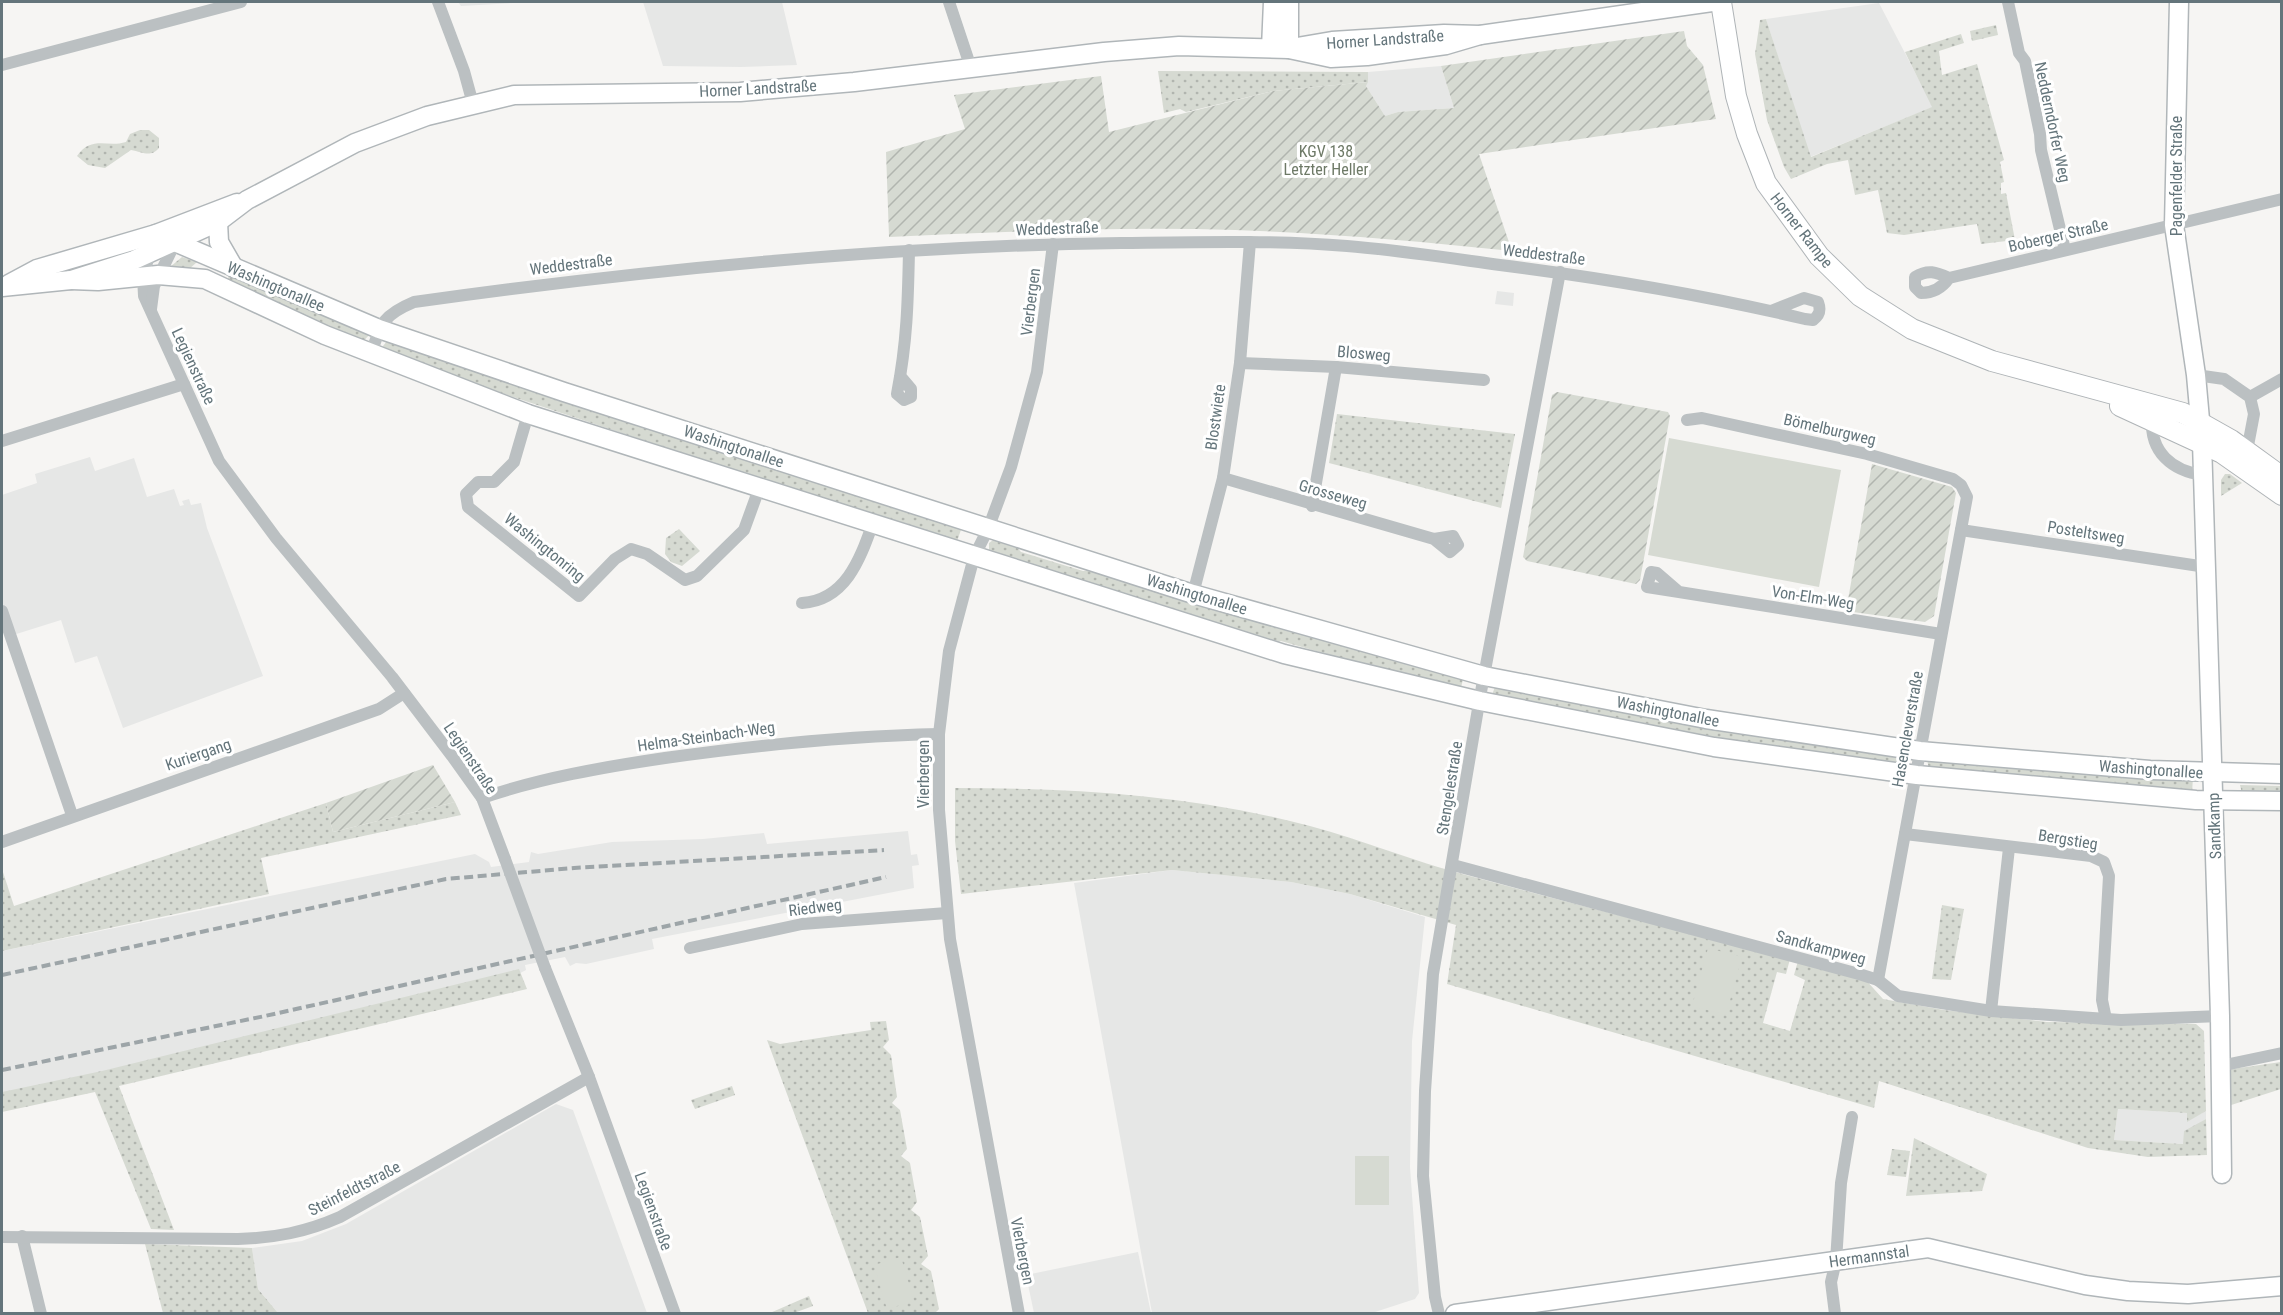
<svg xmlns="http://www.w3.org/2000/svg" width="2283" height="1315" font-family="'Roboto Condensed',sans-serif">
<defs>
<pattern id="grass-dots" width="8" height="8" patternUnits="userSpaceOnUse" patternTransform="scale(1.5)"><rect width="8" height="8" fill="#d6dad2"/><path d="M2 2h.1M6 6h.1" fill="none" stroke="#b1b5af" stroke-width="1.8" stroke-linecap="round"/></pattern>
<pattern id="garden-furrows" width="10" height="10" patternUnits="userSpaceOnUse" patternTransform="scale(1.5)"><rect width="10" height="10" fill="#d6dad2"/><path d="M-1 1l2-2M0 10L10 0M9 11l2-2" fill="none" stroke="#b1b5af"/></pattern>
</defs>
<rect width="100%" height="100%" fill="#f6f5f3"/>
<g fill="#e6e7e6">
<polygon points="458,2 530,2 461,6"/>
<polygon points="643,2 782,2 797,65 741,67 663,66"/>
<polygon points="1879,3 1933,107 1810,157 1766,19"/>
<polygon points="1441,66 1454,108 1398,112 1385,116 1366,86 1368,72"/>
<polygon points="1497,291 1514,293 1513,306 1495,304"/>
<polygon points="90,457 95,471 134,458 147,497 174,489 180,506 184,505 182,501 189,499 191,505 201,503 207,528 263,676 123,728 97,656 75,663 61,620 10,636 2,607 2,495 37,483 35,474"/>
<polygon points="908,831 911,855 917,854 919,865 912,866 914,888 652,939 654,949 586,964 576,963 570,966 565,957 525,965 526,970 494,987 2,1094 2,951 475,854 489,862 491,867 529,862 531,852 538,854 612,842 703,839 764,833 767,844"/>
<polygon points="1172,870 1291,882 1350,894 1425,917 1412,1041 1410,1167 1419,1293 1415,1299 1372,1313 1152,1313 1074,883"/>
<polygon points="556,1104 573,1110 647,1313 278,1313 258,1289 252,1248 302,1241 346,1224"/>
<polygon points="2118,1109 2188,1113 2187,1121 2206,1111 2206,1119 2190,1129 2184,1144 2114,1140"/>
<polygon points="1138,1252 1151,1313 1034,1313 1026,1275"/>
</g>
<g fill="url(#grass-dots)">
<polygon points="1766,19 1811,157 1932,107 1905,52 1961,34 1964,43 1939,51 1942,75 1977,64 2004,160 2000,162 2004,182 2001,183 2001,194 2006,193 2015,240 1981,244 1977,224 1904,235 1887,233 1878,190 1855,195 1848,160 1827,164 1791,179 1784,167 1767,120 1755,54 1760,20"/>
<polygon points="1996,25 1998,35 1972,41 1970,31"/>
<polygon points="1158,71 1368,72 1368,82 1273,91 1186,112 1180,109 1164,113"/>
<path d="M140,130H149L159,138V148C150,158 143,152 131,150L105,168L88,165L77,156C92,135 107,148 126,142L130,134Z"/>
<polygon points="182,257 197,262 188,270 173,270 170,267"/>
<polygon points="229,276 369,335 361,344 226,283"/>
<polygon points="387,341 962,527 956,544 387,355 383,346"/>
<polygon points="1337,414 1515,434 1501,508 1329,463"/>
<polygon points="2225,474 2230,474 2242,483 2221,496 2221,480"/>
<polygon points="679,529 700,551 682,566 671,562 665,554 666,538"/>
<polygon points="996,538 1015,545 1021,552 1083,571 1094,570 1201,606 1464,675 1460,692 1281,641 1276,643 989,552 989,543"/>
<polygon points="1496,684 1900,752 1897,769 1813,759 1492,695"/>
<polygon points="1927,759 2193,776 2192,794 1929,770"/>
<polygon points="2240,785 2281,786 2281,797 2243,797"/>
<path d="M955,788C1074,788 1194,795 1310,826C1362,840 1413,861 1466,875C1574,904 1682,931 1790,959L1786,974L1777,972L1763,1023L1790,1031L1805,980L1794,975L1798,961L1865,979L1883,999L1944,1010L2047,1022L2196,1024L2204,1031L2206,1111L2187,1122V1113L2118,1109L2114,1140L2183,1144L2184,1131L2206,1119L2207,1155L2148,1157L2088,1148L1879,1081L1874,1108L1447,984L1456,925L1350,894L1291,882L1172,870L961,894L955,841Z"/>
<polygon points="455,802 461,815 261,858 269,894 2,951 2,869 14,906 326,803 333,832"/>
<polygon points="1942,905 1964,909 1951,980 1932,979"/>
<polygon points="519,969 527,989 119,1086 174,1230 151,1229 95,1092 2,1112 2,1092 102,1071"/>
<polygon points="886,1021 889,1040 883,1047 891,1055 897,1097 892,1103 900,1110 907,1149 901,1156 910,1163 917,1202 911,1210 920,1217 928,1256 921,1264 931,1271 939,1309 935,1313 868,1313 767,1040 780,1044 871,1030 870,1022"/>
<polygon points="2281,1062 2281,1089 2225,1107 2225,1070"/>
<polygon points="732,1086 735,1095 695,1109 691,1100"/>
<polygon points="1914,1138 1987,1174 1982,1191 1906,1196"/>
<polygon points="1892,1149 1910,1151 1906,1177 1887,1175"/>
<polygon points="145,1244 252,1248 258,1289 278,1313 163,1313"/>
<polygon points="809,1296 813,1306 794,1313 770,1313"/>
</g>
<g fill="url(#garden-furrows)">
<path d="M1684,31L1687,46L1703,65L1716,119L1479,154L1512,251C1419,241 1327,233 1235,230C1120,226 1004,232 889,237L886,152L965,129L954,95L1101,76L1109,132L1273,91L1368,82L1366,86L1385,116L1398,112L1454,108L1441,66Z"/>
<polygon points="1557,392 1668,412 1670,416 1640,580 1636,584 1527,561 1523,557 1552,395"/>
<polygon points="1872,464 1952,487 1956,493 1934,616 1925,622 1846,611"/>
<polygon points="433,765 455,802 333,832 326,803"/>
</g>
<g fill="#d6dad2">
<polygon points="1669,438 1841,470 1819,587 1648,555"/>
<polygon points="1708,948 1742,957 1726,1015 1692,1006"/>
<rect x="1355" y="1156" width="34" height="49"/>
<polygon points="901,1257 914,1301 887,1309 874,1265"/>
</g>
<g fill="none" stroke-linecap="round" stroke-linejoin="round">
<defs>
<g id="secondary">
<polyline points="1289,2 1289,49"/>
<polyline points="2179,2 2174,225 2196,375 2202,442 2220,1016 2222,1174"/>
<polyline points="1297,47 1332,41 1444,34 1480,35 1712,2"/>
<polyline points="1271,48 1273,2"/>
<polyline points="218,222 219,242 234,268"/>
<polyline points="156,234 379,329 564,392 1193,594 1484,676 1706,719 1920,751 2150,770 2282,774"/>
<polyline points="71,280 98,281 158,275 205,279 325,335 528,414 1284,654 1480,701 1714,747 1917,775 2196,800 2282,801"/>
<polyline points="9,284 37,269 156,234 237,203"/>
<polyline points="2,287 71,280 134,260 218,222 247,200 355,143 427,116 514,95 740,92 854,82 1104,52 1179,46 1289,49 1331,58 1367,56 1446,45 1480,35"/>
<polyline points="1455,1314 1928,1248 2085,1285 2128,1291 2188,1294 2282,1286"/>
</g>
<g id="primary">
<polyline points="1721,2 1736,96 1747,134 1766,183 1819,256 1860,296 1912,329 1992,361 2183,413 2231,440 2282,477"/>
<polyline points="2120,406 2222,453 2282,495"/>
</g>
</defs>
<use href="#secondary" stroke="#b0b6b9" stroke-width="21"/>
<use href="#primary" stroke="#afb4b7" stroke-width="22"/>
<g stroke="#bbc0c2" stroke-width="12">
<polyline points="438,2 464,71 473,104"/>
<polyline points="949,2 971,68"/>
<polyline points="2008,2 2019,53 2025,61 2040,134 2041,150 2065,250"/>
<polyline points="2,65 241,2"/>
<polyline points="151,249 143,276 144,296 219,461 276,538 392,677 452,756 482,798 505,859"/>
<path d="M1949,278C1942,288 1933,293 1921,293L1915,287V277C1928,269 1936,272 1949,278L2282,199"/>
<polyline points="151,309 154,286 175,243"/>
<path d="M371,354C381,323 383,315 414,302C649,269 884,246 1121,243C1197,242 1272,240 1347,246C1398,250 1449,258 1500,265C1603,278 1704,295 1805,319L1813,320C1820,315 1821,310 1818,302L1804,298L1771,311"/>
<polyline points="1240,363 1336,367 1484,380"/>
<polyline points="2196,375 2224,379 2250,397 2254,414 2247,451"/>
<path d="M900,376L911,389V397L904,400L897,394C907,342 908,302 909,250"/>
<polyline points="2250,397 2282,379"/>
<polyline points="528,414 514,462 494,482 478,482 466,494 468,507 579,596 615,559 631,549 647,554 685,580 697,576 744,530 760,486"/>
<path d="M2152,419C2150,452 2172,471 2203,475"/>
<polyline points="1687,420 1702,418 1867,454 1953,479 1961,485 1967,497 1878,980"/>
<polyline points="2,441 184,384"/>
<polyline points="1223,478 1434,539 1450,552 1458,545 1453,536 1434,539"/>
<polyline points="1312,506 1336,367"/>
<polyline points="1961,530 2206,567"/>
<polyline points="1679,592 1647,587 1651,572 1657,573 1679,592 1941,634"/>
<polyline points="1193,594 1223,478 1240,363 1250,242"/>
<path d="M802,603C846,600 860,559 873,523"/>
<polyline points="2,611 72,815"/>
<path d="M482,798C540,778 604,767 665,758C757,745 847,736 939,734"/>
<polyline points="1905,834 2091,856 2104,862 2109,876 2102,1000 2106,1019"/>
<polyline points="2,842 379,709 404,693"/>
<polyline points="1453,865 1859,974 1878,980 1898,996 1991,1011 2121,1020 2220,1016"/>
<polyline points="690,948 802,924 947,913"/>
<polyline points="545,968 589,1077 675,1314"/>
<polyline points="1991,1011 2009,848"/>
<polyline points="2220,1066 2282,1053"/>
<polyline points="22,1236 41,1314"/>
<path d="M2,1237L238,1239C275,1238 306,1232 340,1217L589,1077"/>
<polyline points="1019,1314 950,939 939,810 939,734 949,651 974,557 988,529 1011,467 1037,372 1053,244"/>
<polyline points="1439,1314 1435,1297 1423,1176 1425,1091 1433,974 1480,697 1560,272"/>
<polyline points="1835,1314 1831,1282 1836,1261 1841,1183 1852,1117"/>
</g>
<use href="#secondary" stroke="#fff" stroke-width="18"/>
<use href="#primary" stroke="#fff" stroke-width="20"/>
<g stroke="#9da5a8" stroke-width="4" stroke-dasharray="9 4.5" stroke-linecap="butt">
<polyline points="2,975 446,879 574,868 884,850"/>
<polyline points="2,1070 265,1016 886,877"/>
</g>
<polyline stroke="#bbc0c2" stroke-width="12" points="505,859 545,968"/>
</g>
<g text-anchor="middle" stroke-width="6" stroke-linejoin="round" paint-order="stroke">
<g font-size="16" fill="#64757b" stroke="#fff">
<text transform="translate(1385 39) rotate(-4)" y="6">Horner Landstraße</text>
<text transform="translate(758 88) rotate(-3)" y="6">Horner Landstraße</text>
<text transform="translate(2053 122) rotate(78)" y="6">Nedderndorfer Weg</text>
<text transform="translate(2176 176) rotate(-90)" y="6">Pagenfelder Straße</text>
<text transform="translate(1057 228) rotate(-2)" y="6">Weddestraße</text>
<text transform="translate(1802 230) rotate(52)" y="6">Horner Rampe</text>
<text transform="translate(2058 235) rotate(-13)" y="6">Boberger Straße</text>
<text transform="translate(1544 254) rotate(7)" y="6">Weddestraße</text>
<text transform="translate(571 264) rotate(-7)" y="6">Weddestraße</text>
<text transform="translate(276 286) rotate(23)" y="6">Washingtonallee</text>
<text transform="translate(1030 302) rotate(-83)" y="6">Vierbergen</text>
<text transform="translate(1364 353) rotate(5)" y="6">Blosweg</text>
<text transform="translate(194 366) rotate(65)" y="6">Legienstraße</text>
<text transform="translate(1215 417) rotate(-82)" y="6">Blostwiete</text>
<text transform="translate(1830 429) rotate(13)" y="6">Bömelburgweg</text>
<text transform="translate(734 446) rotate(18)" y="6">Washingtonallee</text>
<text transform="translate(1333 494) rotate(16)" y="6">Grosseweg</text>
<text transform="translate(2086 532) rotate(9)" y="6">Posteltsweg</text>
<text transform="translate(545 547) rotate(39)" y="6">Washingtonring</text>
<text transform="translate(1197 594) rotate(17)" y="6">Washingtonallee</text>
<text transform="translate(1813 597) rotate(9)" y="6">Von-Elm-Weg</text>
<text transform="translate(1668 711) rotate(11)" y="6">Washingtonallee</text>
<text transform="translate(1907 729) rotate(-80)" y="6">Hasencleverstraße</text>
<text transform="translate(706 736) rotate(-8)" y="6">Helma-Steinbach-Weg</text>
<text transform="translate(198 754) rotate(-19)" y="6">Kuriergang</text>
<text transform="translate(471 758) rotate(56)" y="6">Legienstraße</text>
<text transform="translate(2151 769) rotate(4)" y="6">Washingtonallee</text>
<text transform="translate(923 774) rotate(-90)" y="6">Vierbergen</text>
<text transform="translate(1449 788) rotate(-81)" y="6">Stengelestraße</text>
<text transform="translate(2214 826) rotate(-92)" y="6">Sandkamp</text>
<text transform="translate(2068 839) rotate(9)" y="6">Bergstieg</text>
<text transform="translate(815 907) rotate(-7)" y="6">Riedweg</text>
<text transform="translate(1821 947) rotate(15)" y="6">Sandkampweg</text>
<text transform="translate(354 1188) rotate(-27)" y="6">Steinfeldtstraße</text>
<text transform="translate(654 1211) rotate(70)" y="6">Legienstraße</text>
<text transform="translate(1023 1251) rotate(79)" y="6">Vierbergen</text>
<text transform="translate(1869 1256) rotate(-8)" y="6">Hermannstal</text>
</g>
<g font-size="16" fill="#6d7966" stroke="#fff">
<text x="1326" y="157">KGV 138<tspan x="1326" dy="18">Letzter Heller</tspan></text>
</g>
</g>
<rect width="2283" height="1315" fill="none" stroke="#64757b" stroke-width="6"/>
</svg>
